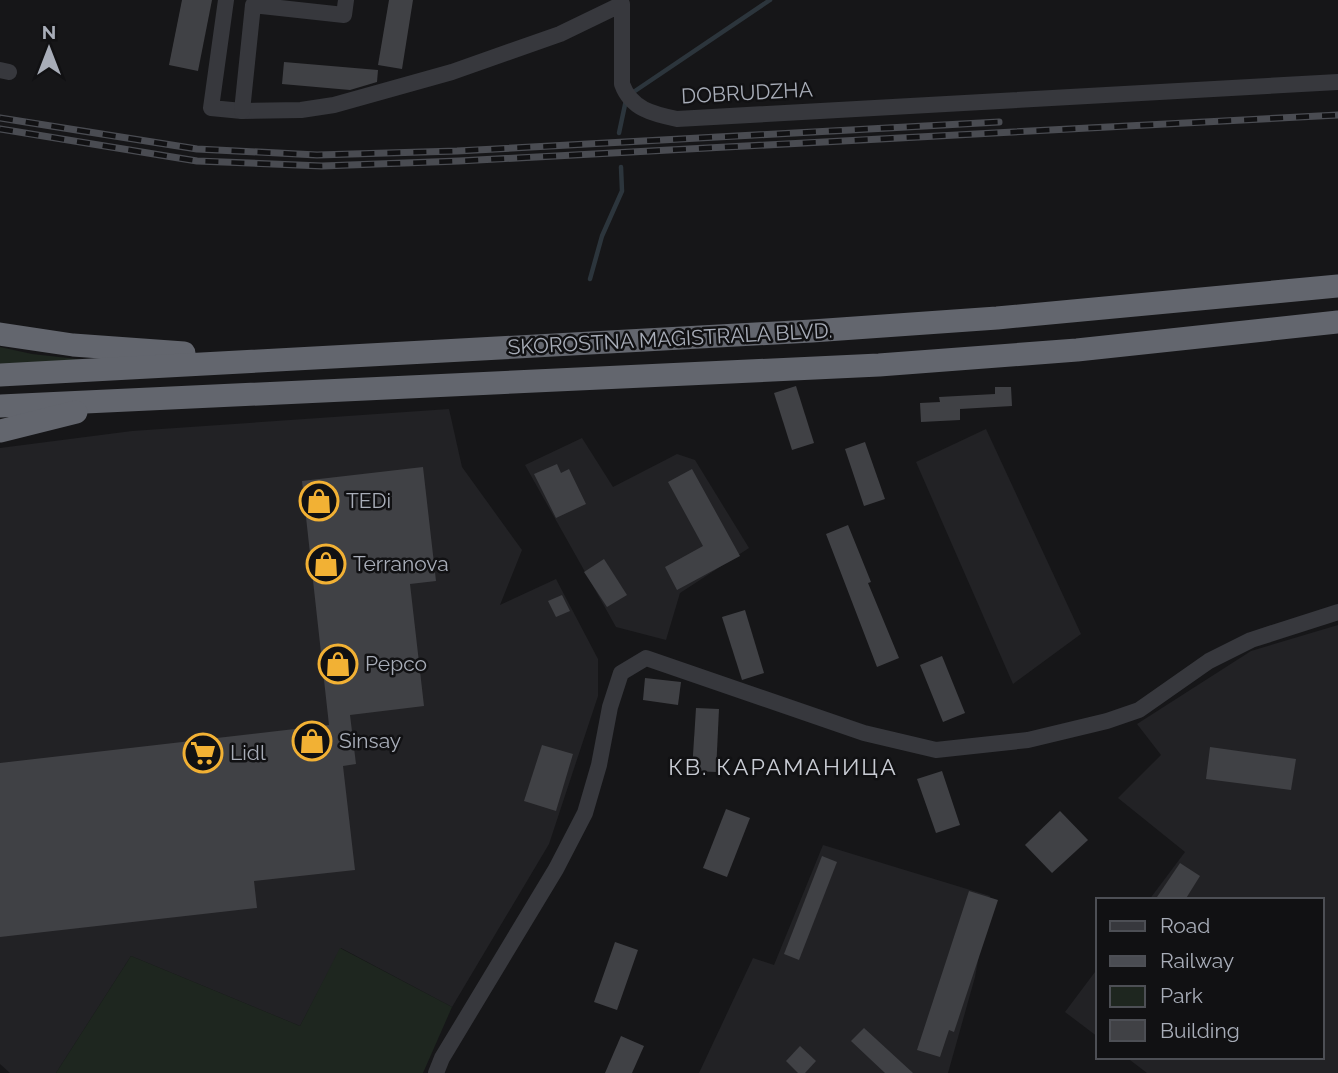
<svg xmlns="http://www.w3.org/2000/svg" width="1338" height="1073" font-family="Raleway,sans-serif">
<rect width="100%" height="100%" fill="#161618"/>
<g fill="#222225">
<polygon points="449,409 462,467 522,550 500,605 556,579 598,659 598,696 549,844 452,1007 341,948 300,1026 131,956 56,1073 10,1073 0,1064 0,448 132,431"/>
<polygon points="986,429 1081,634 1013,684 916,462"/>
<polygon points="582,438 613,487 677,454 695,460 749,548 680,593 666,640 616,627 525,465"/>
<polygon points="1338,625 1338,1073 1147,1073 1126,1057 1322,1057 1322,900 1149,900 1185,852 1118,798 1161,755 1137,724 1251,651"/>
<polygon points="823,845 990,896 975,977 948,1073 699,1073 753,958 774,965"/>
<polygon points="1098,968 1098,1037 1065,1012"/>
</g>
<g fill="#1e261f">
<polygon points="0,347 32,354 95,361 0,367"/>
<polygon points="340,948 452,1007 423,1073 56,1073 131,956 300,1026"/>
</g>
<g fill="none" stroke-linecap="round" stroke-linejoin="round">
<g stroke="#2c353c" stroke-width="4.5">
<polyline points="632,93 770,0"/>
<polyline points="619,133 626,100"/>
<polyline points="590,279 602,236 622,191 621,167"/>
</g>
</g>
<g fill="#404145">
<polygon points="182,0 212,0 198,71 169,65"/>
<polygon points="389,0 413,0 402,69 378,65"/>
<polygon points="284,62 378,70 377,82 350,90 282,84"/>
<polygon points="796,386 814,443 792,450 774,393"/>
<polygon points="995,387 1011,387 1012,406 960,409 960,420 921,422 920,403 940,402 939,397 995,394"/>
<polygon points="865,442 885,499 864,506 845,449"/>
<polygon points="557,464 561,473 569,469 586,504 556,518 534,474"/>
<polygon points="423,467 436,581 410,584 424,706 350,715 356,764 343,766 355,870 254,881 257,908 0,937 0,763 329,725 302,481"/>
<polygon points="692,469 740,556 677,590 665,567 703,546 668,482"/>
<polygon points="848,525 871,582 868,583 899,658 877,667 826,534"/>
<polygon points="604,559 627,595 607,607 584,572"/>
<polygon points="562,595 570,611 556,617 548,601"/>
<polygon points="745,610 764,673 742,680 722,617"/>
<polygon points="942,656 965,713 943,722 920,665"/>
<polygon points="645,678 681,682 678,705 643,700"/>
<polygon points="696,708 719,709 716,772 692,771"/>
<polygon points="542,745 573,754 556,811 524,801"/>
<polygon points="1210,747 1296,759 1291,790 1206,779"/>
<polygon points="942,771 960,825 936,833 917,779"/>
<polygon points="726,809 750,818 727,877 703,868"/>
<polygon points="1060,811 1088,840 1052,873 1025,845"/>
<polygon points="822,856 837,862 799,960 784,954"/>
<polygon points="1180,863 1200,876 1185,900 1155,900"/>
<polygon points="969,891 998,900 954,1032 949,1030 940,1057 917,1050"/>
<polygon points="615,942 638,950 617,1010 594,1002"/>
<polygon points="864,1028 913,1073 885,1073 851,1041"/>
<polygon points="621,1036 644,1046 632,1073 605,1073"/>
<polygon points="800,1046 816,1061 805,1073 798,1073 786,1061"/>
</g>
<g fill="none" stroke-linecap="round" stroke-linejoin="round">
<g stroke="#37383d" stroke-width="16">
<path d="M226,0L211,108L242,111L301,110L334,105L452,72L560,34L622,4V84C631,109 653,114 677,119L1338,82"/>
<polyline points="0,70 9,72"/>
<polyline points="242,111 253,5 344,15 346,0"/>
<polyline points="436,1073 442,1058 556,869 585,813 599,765 610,707 621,673 646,658 864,733 936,750 1028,740 1107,721 1139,710 1209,661 1251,640 1338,612"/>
</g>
<g stroke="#63666e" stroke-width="23">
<polyline points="0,334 73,345 184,353"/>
<polyline points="0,375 812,331 997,318 1338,286"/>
<polyline points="0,406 879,365 1077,350 1338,322"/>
<polyline points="0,431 76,412"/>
</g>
<defs>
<g id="rail">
<polyline points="0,118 197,149 317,155 457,151 999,122"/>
<polyline points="0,129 197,161 322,166 459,161 1338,115"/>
</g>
</defs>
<use href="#rail" stroke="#4a4c52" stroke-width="7"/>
<use href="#rail" stroke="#111113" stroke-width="4.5" stroke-dasharray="13" stroke-linecap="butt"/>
</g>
<defs>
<symbol id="shop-ring" viewBox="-11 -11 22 22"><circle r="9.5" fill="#111113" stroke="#f2b134" stroke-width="1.5"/><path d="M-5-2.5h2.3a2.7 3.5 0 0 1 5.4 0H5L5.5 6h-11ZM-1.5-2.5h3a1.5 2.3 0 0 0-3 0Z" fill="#f2b134"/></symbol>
<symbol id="supermarket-ring" viewBox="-11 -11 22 22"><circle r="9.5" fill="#111113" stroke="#f2b134" stroke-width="1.5"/><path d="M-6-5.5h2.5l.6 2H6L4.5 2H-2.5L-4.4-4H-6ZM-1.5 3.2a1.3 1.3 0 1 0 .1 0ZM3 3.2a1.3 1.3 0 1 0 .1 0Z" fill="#f2b134"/></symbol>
</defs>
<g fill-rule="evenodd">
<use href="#shop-ring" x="297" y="479" width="44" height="44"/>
<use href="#shop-ring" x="304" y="542" width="44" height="44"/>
<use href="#shop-ring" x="316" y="642" width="44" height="44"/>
<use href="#shop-ring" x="290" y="719" width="44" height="44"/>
<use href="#supermarket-ring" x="181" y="731" width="44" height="44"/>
</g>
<g text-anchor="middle" stroke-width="5" stroke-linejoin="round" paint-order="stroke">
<g font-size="21" fill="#a8adb8" stroke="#111113">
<text transform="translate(747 93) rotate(-3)" y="7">DOBRUDZHA</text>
<text transform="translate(670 339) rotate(-3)" y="7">SKOROSTNA MAGISTRALA BLVD.</text>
</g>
<g font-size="21" fill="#a8adb8" stroke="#111113" text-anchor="start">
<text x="346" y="508">TEDi</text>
<text x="353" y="571">Terranova</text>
<text x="365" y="671">Pepco</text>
<text x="339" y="748">Sinsay</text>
<text x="230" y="760">Lidl</text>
</g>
<g font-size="23" letter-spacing="2" fill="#c9ccd4" stroke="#111113">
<text x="783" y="775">КВ. КАРАМАНИЦА</text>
</g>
</g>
<rect x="1096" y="898" width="228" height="161" fill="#111113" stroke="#4d4f55" stroke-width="2"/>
<rect x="1110" y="921" width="35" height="10" fill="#37383d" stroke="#4d4f55" stroke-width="2"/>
<text x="1160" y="933" font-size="21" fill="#a8adb8">Road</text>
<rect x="1110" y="956" width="35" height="10" fill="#4a4c52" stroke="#4d4f55" stroke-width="2"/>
<text x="1160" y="968" font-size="21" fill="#a8adb8">Railway</text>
<rect x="1110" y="986" width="35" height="21" fill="#1e261f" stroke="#4d4f55" stroke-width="2"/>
<text x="1160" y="1003" font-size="21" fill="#a8adb8">Park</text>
<rect x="1110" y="1020" width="35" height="21" fill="#404145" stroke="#4d4f55" stroke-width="2"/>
<text x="1160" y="1038" font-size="21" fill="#a8adb8">Building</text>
<g transform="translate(49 49)" stroke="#111113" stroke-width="5" paint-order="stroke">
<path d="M0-5L12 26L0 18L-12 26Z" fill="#a8adb8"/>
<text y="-10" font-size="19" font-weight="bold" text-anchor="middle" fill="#a8adb8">N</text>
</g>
</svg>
